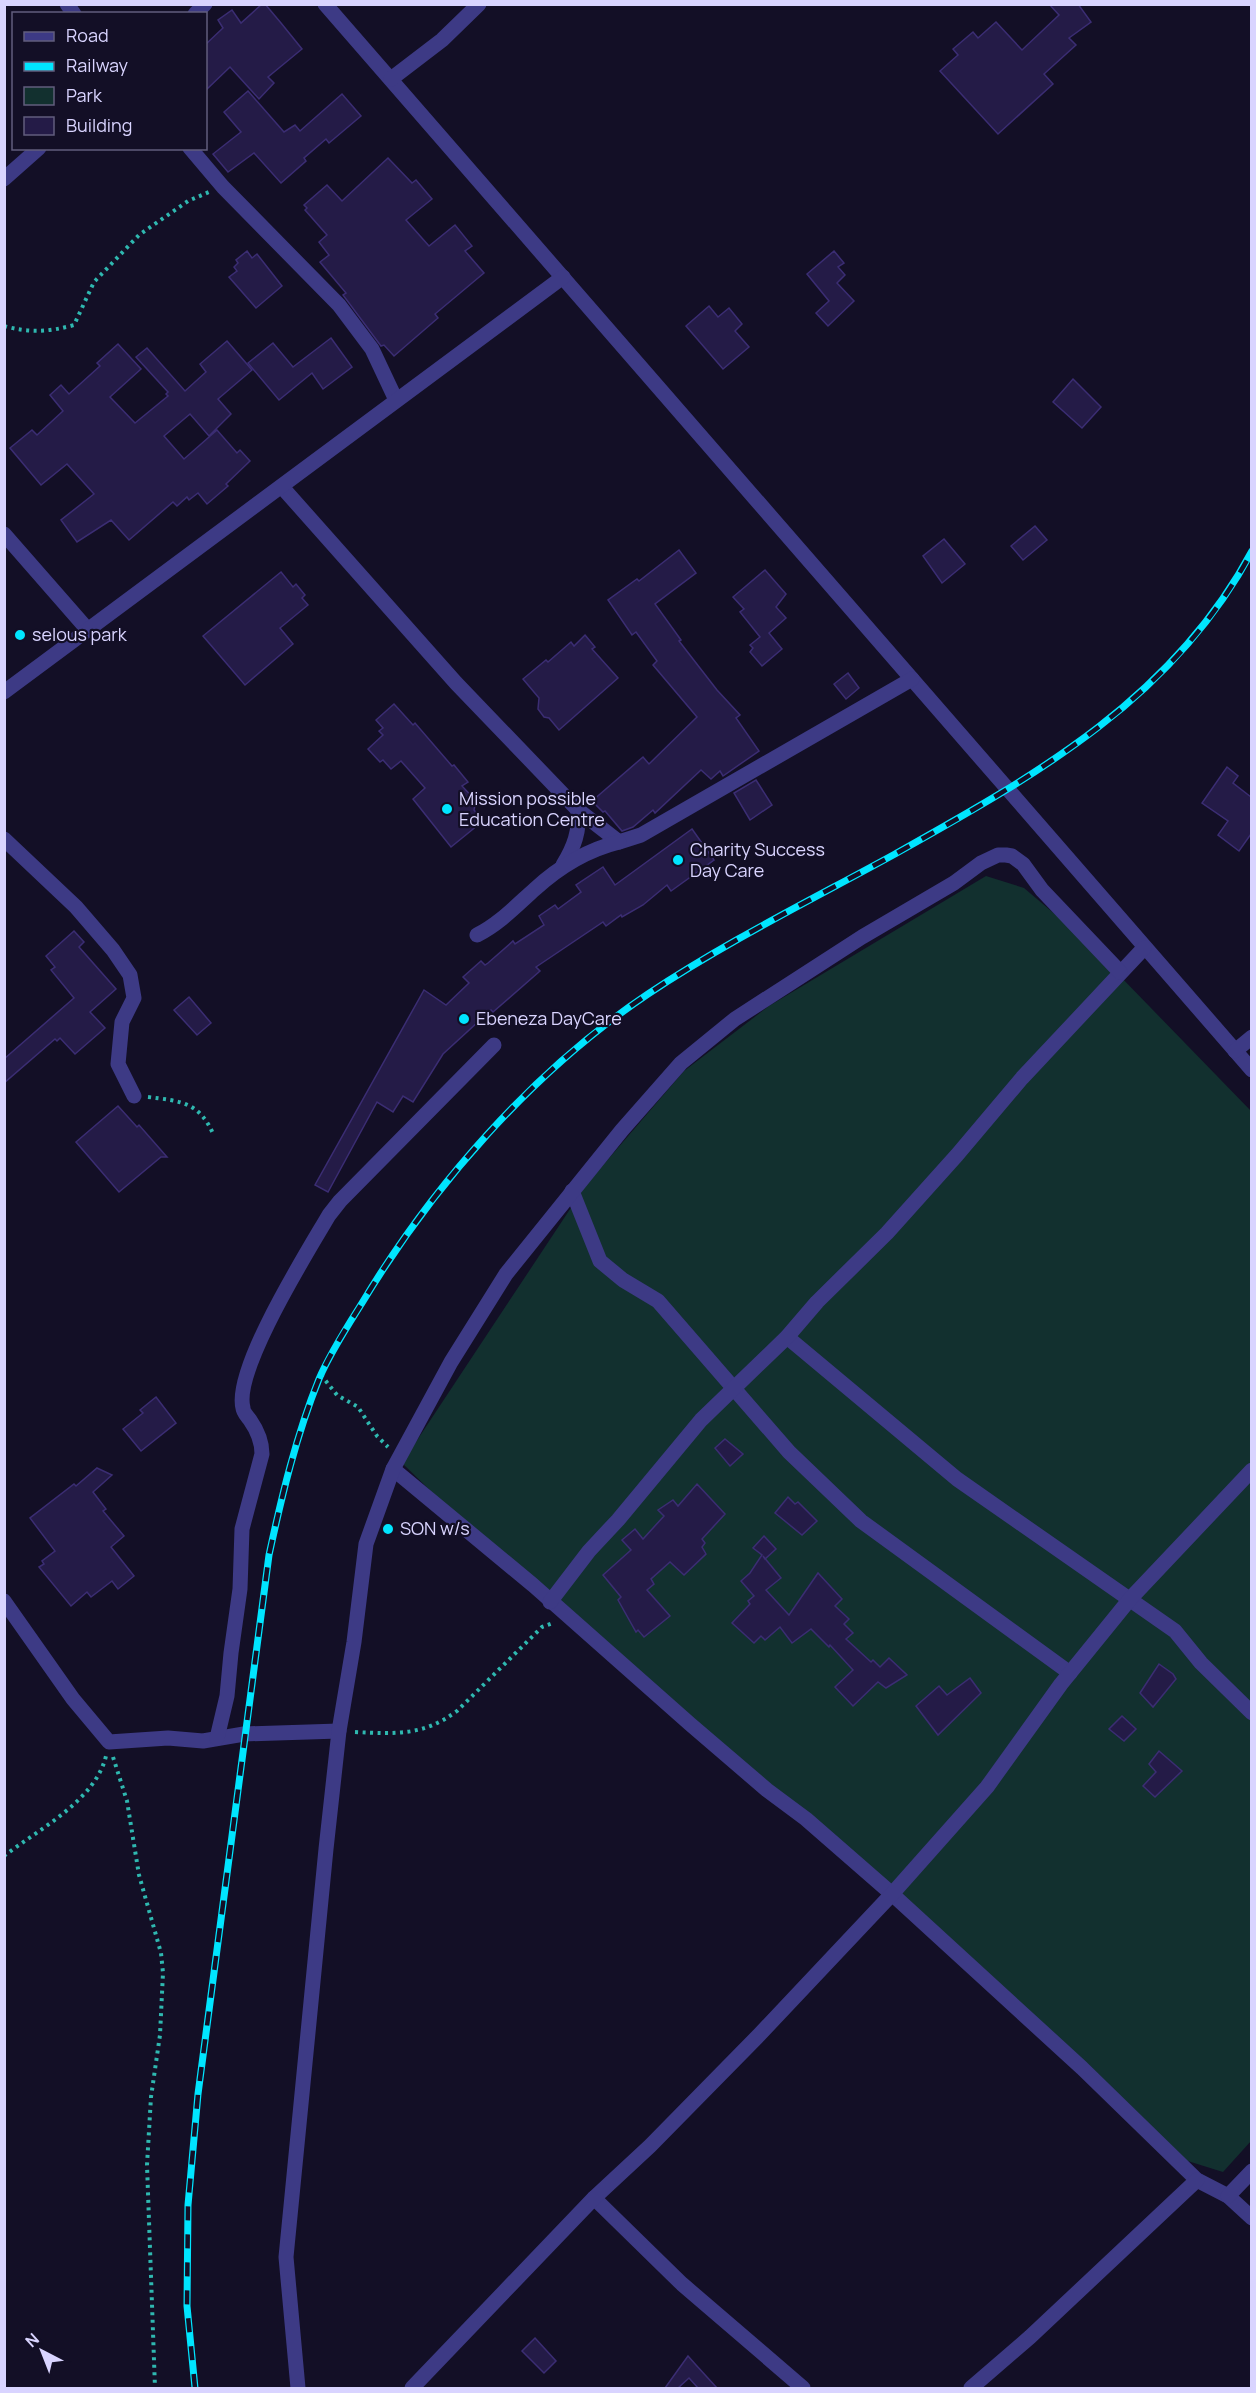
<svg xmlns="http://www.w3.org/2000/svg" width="1256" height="2393" font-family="Manrope,sans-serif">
<rect width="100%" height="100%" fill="#130f26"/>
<polygon fill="#12302f" points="986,876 1024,888 1083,938 1251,1111 1251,2141 1223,2172 1178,2158 689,1719 474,1533 402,1463 586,1185 684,1071 769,1006"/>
<g fill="#241b47" stroke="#3b2d73" stroke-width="1.5">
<polygon points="262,4 265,4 281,23 302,49 268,77 274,83 259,99 230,67 206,90 206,44 223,28 218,20 232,10 241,23"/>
<polygon points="1049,4 1078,4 1091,22 1069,38 1076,45 1044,74 1053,84 998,134 940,71 958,55 953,49 973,32 978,38 996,22 1022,50 1059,15"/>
<polygon points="248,91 284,132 295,125 300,131 342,94 361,116 329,143 326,139 304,158 306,161 281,183 254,153 228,172 213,154 241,132 224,112"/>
<polygon points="388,158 412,183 416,180 432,199 406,220 429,246 455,225 472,246 465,251 484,273 435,314 438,318 394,356 384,345 381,346 343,295 346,293 320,262 329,255 319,242 327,235 305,210 307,208 304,205 327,185 342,201"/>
<polygon points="247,251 252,258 257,254 282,286 256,308 229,277 237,271 234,267 238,263 236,260"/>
<polygon points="834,251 844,263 838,267 845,275 837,283 854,301 828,326 816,313 829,301 807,274"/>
<polygon points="709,306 718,317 729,308 742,324 735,331 749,347 723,369 686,326"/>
<polygon points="331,338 352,367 323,389 312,373 279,400 248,363 273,343 293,367"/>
<polygon points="227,341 252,370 218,399 231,414 209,436 190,414 164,436 184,459 217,430 237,453 240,450 250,461 226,484 228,486 207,504 198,493 189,500 187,497 177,506 173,502 129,540 111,520 77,542 61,520 94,494 67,464 41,485 10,448 32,430 37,435 63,411 50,395 61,385 69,394 100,366 97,363 118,344 141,369 110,397 135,423 168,396 166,394 168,392 136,357 147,348 185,391 206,372 200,364"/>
<polygon points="1073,379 1101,407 1082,428 1053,402"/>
<polygon points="1035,526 1047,540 1023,560 1011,546"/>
<polygon points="944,539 965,564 942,583 923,556"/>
<polygon points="679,550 696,573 655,604 681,640 679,641 717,690 740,715 736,718 759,751 723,776 720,771 711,779 701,770 655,813 653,810 633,827 622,831 605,811 603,812 592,801 643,757 649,764 697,717 653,665 657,661 636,632 632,635 608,600 637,579 639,581"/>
<polygon points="765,570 786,594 776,607 786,618 769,633 782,649 762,666 750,652 753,648 750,645 760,637 740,612 744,609 733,597"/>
<polygon points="281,572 293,587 296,584 305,595 302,598 308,605 280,628 293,644 245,685 203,636"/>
<polygon points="585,635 595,647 592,649 618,678 559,730 549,718 544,717 538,709 539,698 523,679 546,660 548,662 571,642 574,646"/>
<polygon points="848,673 859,688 846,699 834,684"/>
<polygon points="394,704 413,725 415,723 452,766 454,765 468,782 462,786 476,801 474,810 483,821 451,847 413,799 425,788 401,761 391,769 383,760 380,762 368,749 383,735 379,731 383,728 376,720"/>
<polygon points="1227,767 1238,776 1233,783 1251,797 1251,834 1239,851 1218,835 1228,821 1202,803"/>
<polygon points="756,780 772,805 750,820 734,793"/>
<polygon points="692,829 714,860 671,891 667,885 643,905 622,917 621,915 606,926 603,922 536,967 540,971 493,1012 491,1010 443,1054 413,1102 403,1096 393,1112 377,1102 328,1192 315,1185 424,990 446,1005 469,983 463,977 481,961 485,965 488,963 513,941 515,944 544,925 539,916 555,905 558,909 581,892 576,885 603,867 615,885"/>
<polygon points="74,931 84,942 79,947 116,989 90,1012 105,1028 75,1054 60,1038 57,1041 55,1039 4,1083 4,1059 74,998 51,970 55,967 46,956"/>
<polygon points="189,997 211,1023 197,1035 174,1010"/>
<polygon points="118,1106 137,1127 139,1125 167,1157 161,1157 119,1192 76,1142"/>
<polygon points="156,1397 176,1423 141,1451 123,1429 143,1413 140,1410"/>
<polygon points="725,1439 743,1454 730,1466 715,1448"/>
<polygon points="97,1468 112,1475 93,1492 106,1509 103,1511 124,1536 111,1547 134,1576 118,1589 112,1581 91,1597 87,1592 71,1606 39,1567 44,1564 42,1561 55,1551 30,1518 74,1484 76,1486"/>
<polygon points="697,1484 725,1514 702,1539 705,1543 702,1547 706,1554 684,1575 670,1562 651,1579 654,1584 647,1590 670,1616 644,1637 638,1630 636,1632 618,1600 621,1597 603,1575 631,1550 622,1540 635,1529 643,1539 664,1516 658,1510 673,1500 678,1506"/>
<polygon points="788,1497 795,1504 798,1502 817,1521 802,1535 775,1513"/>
<polygon points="764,1536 776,1549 765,1559 763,1556 781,1578 766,1590 789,1615 818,1573 842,1599 835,1606 849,1619 844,1624 853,1633 846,1639 871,1662 873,1660 880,1667 889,1658 907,1675 886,1688 878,1682 853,1706 835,1687 853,1670 830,1645 829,1647 811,1629 792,1643 780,1627 765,1640 761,1636 754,1643 732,1623 750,1604 748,1601 754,1596 741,1581 750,1573 762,1555 753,1548"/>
<polygon points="1159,1664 1173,1674 1176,1679 1153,1707 1140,1693"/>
<polygon points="970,1678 981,1693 938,1735 916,1706 939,1686 947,1695"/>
<polygon points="1122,1716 1136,1729 1124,1741 1109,1729"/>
<polygon points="1159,1751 1182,1771 1155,1797 1143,1786 1156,1772 1149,1764"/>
<polygon points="535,2338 556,2361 544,2373 522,2351"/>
<polygon points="688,2356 696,2365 717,2388 698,2388 689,2378 678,2388 665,2388"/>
</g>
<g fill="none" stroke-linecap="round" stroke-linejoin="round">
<g stroke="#2fb8b0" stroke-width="4" stroke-dasharray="3 4.5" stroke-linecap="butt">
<path d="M4,326C29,333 49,332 74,325L94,282L139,235L188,201L209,192"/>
<path d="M148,1097C181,1101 200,1102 214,1136"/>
<polyline points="321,1375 337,1395 358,1407 377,1436 388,1447"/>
<path d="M355,1732C396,1734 423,1736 457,1711L542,1627L553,1623"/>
<polyline points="113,1757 127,1801 139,1875 161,1953 163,1973 160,2035 151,2097 147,2165 155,2388"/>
<path d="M4,1856C39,1829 95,1801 106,1756"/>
</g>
<g stroke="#3d3a85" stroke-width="15">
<polyline points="67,4 74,14"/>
<polyline points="325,4 1252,1070"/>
<polyline points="195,14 205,4"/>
<polyline points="391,79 442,40 479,4"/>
<polyline points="190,148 223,187 339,305 372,349 396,400"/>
<polyline points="4,179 39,148"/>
<polyline points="282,487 456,683 578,810 619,842 641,835 912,679"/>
<polyline points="4,534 88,630"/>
<polyline points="4,692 563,277"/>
<polyline points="4,839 76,907 113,950 130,975 134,998 122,1022 118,1064 134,1096"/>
<path d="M563,865C574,847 580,831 578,810"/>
<path d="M477,935C499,924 516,906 535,889C559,867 587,850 619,842"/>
<polyline points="1235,1051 1252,1037"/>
<polyline points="572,1191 600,1261 623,1280 658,1301 789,1452 861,1521 1070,1673"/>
<polyline points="787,1337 957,1479 1175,1631 1201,1663 1252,1713"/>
<polyline points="393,1469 533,1585 690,1724 767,1790 806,1819 892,1894 1082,2068 1197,2180 1228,2196 1252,2218"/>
<polyline points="4,1601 73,1699 109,1742 168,1738 203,1741 244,1734 339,1731"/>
<polyline points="550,1602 589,1551 618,1520 701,1420 787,1337 817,1302 887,1233 957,1155 1022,1078 1144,948"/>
<path d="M217,1738L227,1696L231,1653L240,1589L242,1529L262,1454C262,1441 257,1430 250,1420C247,1416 243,1412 243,1408C233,1370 308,1251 329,1215L340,1201L494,1045"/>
<polyline points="1228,2196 1252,2171"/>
<polyline points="594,2198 682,2284 803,2388"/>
<polyline points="298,2388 286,2257 326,1849 339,1731 354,1642 366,1544 393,1469 451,1362 506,1274 622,1130 681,1063 735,1019 862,937 954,883 981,863 998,855 1006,855 1012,856 1023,864 1042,890 1120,972"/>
<polyline points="412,2388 594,2198 650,2146 760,2034 892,1894 987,1787 1061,1684 1130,1599 1252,1470"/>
<polyline points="971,2388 1030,2337 1197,2180"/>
</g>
<defs>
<path id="rail" d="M195,2388L187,2306L188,2205L198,2094L269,1555C282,1495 296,1436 319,1379C330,1353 347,1327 362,1303C433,1185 533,1071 648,994C726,942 813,899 895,854C1036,775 1173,699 1252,551"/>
</defs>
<use href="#rail" stroke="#00e5ff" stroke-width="7"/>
<use href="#rail" stroke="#130f26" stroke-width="4.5" stroke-dasharray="14" stroke-linecap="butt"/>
</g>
<g fill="#00e5ff" stroke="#130f26" stroke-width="2">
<circle cx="20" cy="635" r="6"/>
<circle cx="447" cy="809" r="6"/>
<circle cx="678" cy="860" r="6"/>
<circle cx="464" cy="1019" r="6"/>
<circle cx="388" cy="1529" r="6"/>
</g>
<g text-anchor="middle" stroke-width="4.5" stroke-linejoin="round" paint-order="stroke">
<g font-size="18" fill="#d9d4ff" stroke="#130f26" text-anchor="start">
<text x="32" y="641">selous park</text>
<text x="459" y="805">Mission possible<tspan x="459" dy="21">Education Centre</tspan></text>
<text x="690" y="856">Charity Success<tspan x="690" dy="21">Day Care</tspan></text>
<text x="476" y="1025">Ebeneza DayCare</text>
<text x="400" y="1535">SON w/s</text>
</g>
</g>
<rect width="1256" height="2393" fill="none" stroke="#d9d4ff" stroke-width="12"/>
<rect x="12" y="12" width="195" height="138" fill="#130f26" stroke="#625e7d" stroke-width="1.5"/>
<rect x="24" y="32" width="30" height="9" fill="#3d3a85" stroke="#625e7d" stroke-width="1.5"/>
<text x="66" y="42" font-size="18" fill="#d9d4ff">Road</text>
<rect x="24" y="62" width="30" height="9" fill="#00e5ff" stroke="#625e7d" stroke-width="1.5"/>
<text x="66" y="72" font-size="18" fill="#d9d4ff">Railway</text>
<rect x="24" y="87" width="30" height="18" fill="#12302f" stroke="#625e7d" stroke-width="1.5"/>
<text x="66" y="102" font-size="18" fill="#d9d4ff">Park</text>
<rect x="24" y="117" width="30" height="18" fill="#241b47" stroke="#625e7d" stroke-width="1.5"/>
<text x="66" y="132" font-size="18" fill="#d9d4ff">Building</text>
<g transform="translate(42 2351) rotate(318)" stroke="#130f26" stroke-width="4.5" paint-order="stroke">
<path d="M0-4.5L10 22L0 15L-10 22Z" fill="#d9d4ff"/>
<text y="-9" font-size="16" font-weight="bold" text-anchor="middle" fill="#d9d4ff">N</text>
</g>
</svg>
